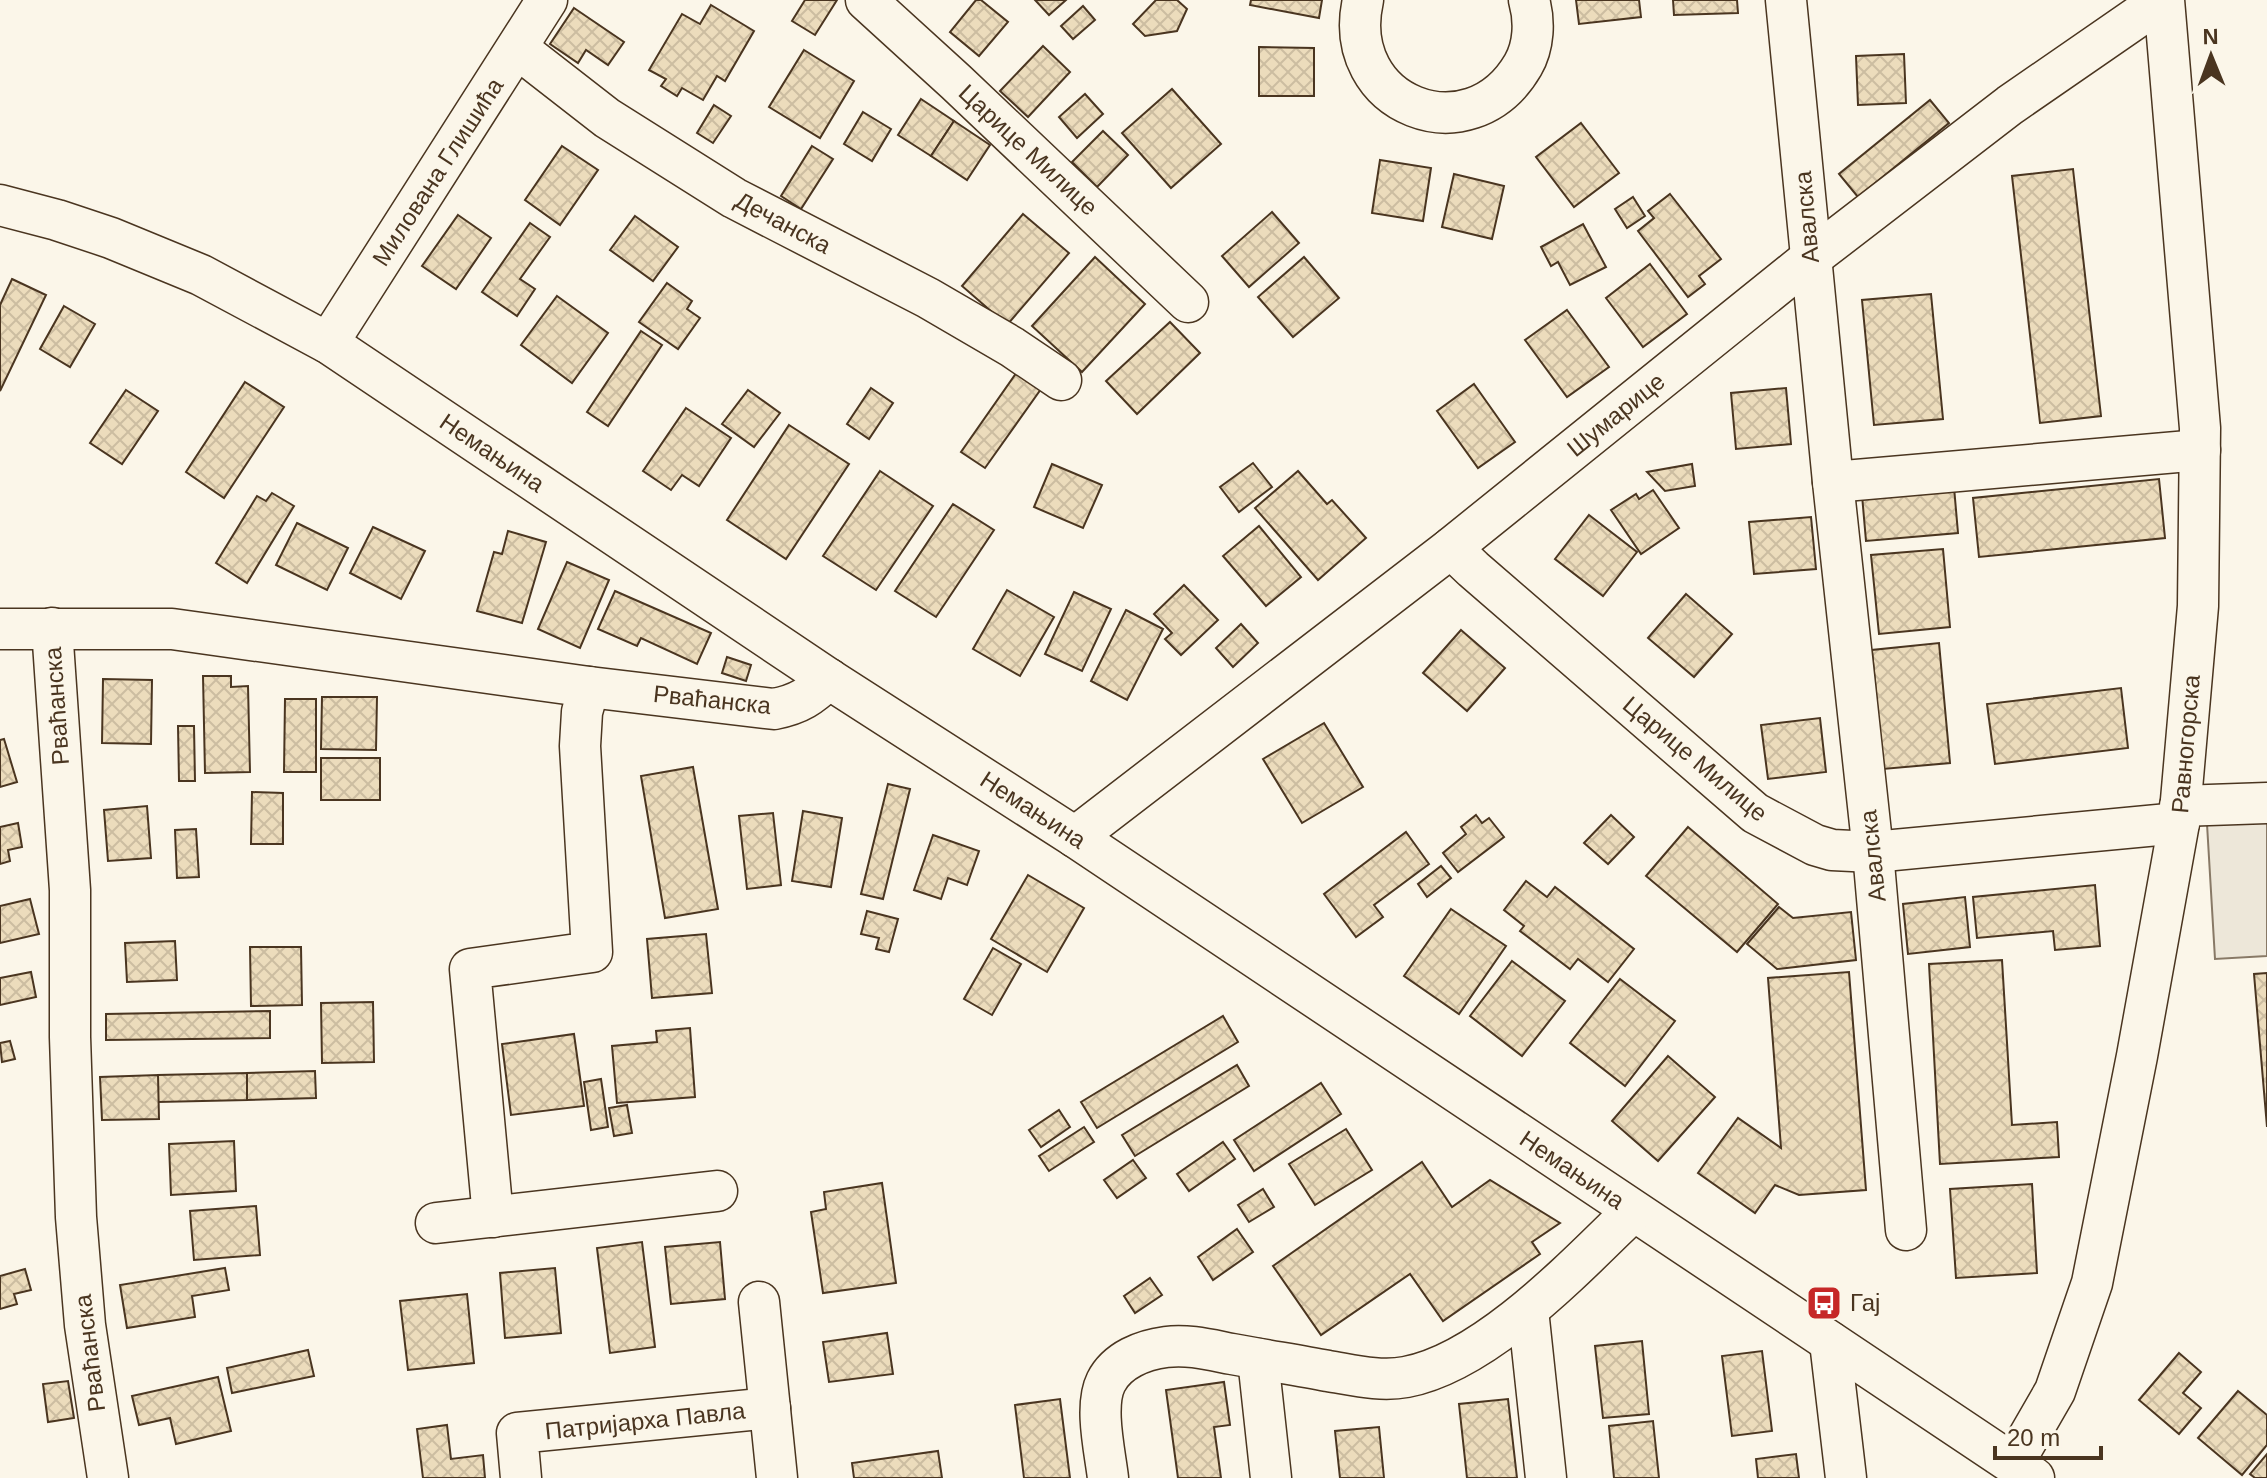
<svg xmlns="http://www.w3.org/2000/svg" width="2267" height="1478" font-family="Arial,sans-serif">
<defs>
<pattern id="building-cross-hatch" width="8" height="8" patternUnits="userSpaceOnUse" patternTransform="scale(2)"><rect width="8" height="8" fill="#ecdcbc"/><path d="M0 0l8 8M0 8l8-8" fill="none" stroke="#ccbda1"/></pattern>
</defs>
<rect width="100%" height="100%" fill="#fbf6e9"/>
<polygon fill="#ede7d9" stroke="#887966" stroke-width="2" points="2267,820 2267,956 2215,959 2207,824"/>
<g fill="url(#building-cross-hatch)" stroke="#4a3520" stroke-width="2">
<polygon points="805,0 837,0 815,35 792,21"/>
<polygon points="976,0 981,0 1008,22 979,56 950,32"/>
<polygon points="1035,0 1066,0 1049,15"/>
<polygon points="1156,0 1177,0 1187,9 1177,31 1145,36 1133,24"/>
<polygon points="1251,0 1322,0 1319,18 1250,5"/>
<polygon points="1576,0 1639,0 1641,17 1579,24"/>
<polygon points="1673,0 1737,0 1738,13 1674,15"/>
<polygon points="711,5 754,31 725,81 717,76 703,100 682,88 677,96 661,86 666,79 649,70 682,14 700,24"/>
<polygon points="1083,6 1095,20 1073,39 1061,26"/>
<polygon points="574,8 624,42 608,65 586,50 578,63 550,44"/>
<polygon points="1043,46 1070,72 1028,117 1000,91"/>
<polygon points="1259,47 1314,48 1314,96 1259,96"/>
<polygon points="804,50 854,81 820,138 769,107"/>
<polygon points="1904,54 1906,103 1858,105 1856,56"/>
<polygon points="1172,89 1221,144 1171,188 1122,133"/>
<polygon points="1085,94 1103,114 1077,138 1059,117"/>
<polygon points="921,99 954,121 931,156 898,135"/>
<polygon points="1930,100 1949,123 1858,197 1839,174"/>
<polygon points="714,105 731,116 713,143 697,133"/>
<polygon points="863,112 891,129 872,161 844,144"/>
<polygon points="954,121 990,145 967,180 931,156"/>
<polygon points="1581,123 1619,173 1574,207 1536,157"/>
<polygon points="1103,131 1128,155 1097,187 1072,162"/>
<polygon points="562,146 598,170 560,225 525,200"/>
<polygon points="812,146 833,159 801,209 781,196"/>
<polygon points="1380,160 1431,168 1423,221 1372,213"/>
<polygon points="2073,169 2101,416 2040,423 2012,176"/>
<polygon points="1454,174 1504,186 1492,239 1442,227"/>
<polygon points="1670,194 1721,259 1699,276 1705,284 1688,297 1638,231 1654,218 1648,211"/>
<polygon points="1633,197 1645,216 1627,228 1615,209"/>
<polygon points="1272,212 1299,243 1249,287 1222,256"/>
<polygon points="1023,214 1069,253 1007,325 962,286"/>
<polygon points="458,215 491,238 456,289 422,266"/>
<polygon points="635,216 678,247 653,281 610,250"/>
<polygon points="530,223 550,237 520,279 535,289 517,316 482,292"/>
<polygon points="1583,224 1606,267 1570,285 1558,262 1551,266 1541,247"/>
<polygon points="1095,257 1145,304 1082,372 1032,326"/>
<polygon points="1304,257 1339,298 1293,337 1258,297"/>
<polygon points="1650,264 1687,314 1643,347 1606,298"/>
<polygon points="12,279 46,295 0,391 0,305"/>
<polygon points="667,283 692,301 687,309 700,318 678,349 639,322"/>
<polygon points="1931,294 1943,419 1874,425 1862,300"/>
<polygon points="557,296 608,333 572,383 521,345"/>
<polygon points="64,306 95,324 70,367 40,349"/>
<polygon points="1567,310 1609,367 1567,397 1525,340"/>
<polygon points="1170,322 1200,353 1137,414 1106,381"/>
<polygon points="641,331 662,345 608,426 587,412"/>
<polygon points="1017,372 1041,389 985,468 961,452"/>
<polygon points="245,382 284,407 224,498 186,472"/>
<polygon points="1474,384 1515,442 1478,468 1437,411"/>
<polygon points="871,388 893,403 869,439 847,424"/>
<polygon points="1786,388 1791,444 1736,449 1731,393"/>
<polygon points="126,390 158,411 122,464 90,443"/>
<polygon points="748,390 780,413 754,447 722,424"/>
<polygon points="686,408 731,438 699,486 682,475 671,490 643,471"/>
<polygon points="789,425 849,464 786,559 727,520"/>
<polygon points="1253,463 1272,487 1239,512 1220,487"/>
<polygon points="1052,464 1102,485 1083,528 1034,507"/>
<polygon points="1692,464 1695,486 1665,491 1647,472"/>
<polygon points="880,471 933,506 876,590 823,556"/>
<polygon points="1298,471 1327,504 1332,500 1366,538 1318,580 1255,508"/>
<polygon points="2159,479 2165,538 1979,557 1973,498"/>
<polygon points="1954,487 1958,533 1866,541 1862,495"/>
<polygon points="1653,490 1679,528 1641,554 1611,510 1636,494 1639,499"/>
<polygon points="272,493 294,506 247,583 216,563 257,496 266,501"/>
<polygon points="953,504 994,530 936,617 895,591"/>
<polygon points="1589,515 1637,552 1603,596 1555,559"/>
<polygon points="1811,517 1816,569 1754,574 1749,522"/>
<polygon points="297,523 348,548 327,590 276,565"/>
<polygon points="1259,526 1301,577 1266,606 1223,556"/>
<polygon points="373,527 425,551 401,599 350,573"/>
<polygon points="508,531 546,542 522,623 477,611 494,552 502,554"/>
<polygon points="1943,549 1950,627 1879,634 1871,555"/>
<polygon points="567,562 609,580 580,648 538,629"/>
<polygon points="1184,585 1218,620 1181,655 1165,639 1172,633 1154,614"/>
<polygon points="1007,590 1054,617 1020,676 973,649"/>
<polygon points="615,591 711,633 697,664 641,638 637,646 598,629"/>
<polygon points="1074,592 1111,609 1082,671 1045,654"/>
<polygon points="1686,594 1732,634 1694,677 1648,638"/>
<polygon points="1126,610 1163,629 1127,700 1091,681"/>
<polygon points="1241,624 1258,643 1233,667 1216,648"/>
<polygon points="1461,630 1505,668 1467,711 1423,673"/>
<polygon points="1939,643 1950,763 1883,769 1872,650"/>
<polygon points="727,657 751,665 746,681 722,673"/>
<polygon points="203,676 231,676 231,687 248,686 250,772 205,773"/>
<polygon points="103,679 152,680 151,744 102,743"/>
<polygon points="2121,688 2128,748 1995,764 1987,704"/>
<polygon points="322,697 377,697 376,750 321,749"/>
<polygon points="285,699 316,699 316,772 284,772"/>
<polygon points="1820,718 1826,772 1768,779 1761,725"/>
<polygon points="1324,723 1363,787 1302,823 1263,759"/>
<polygon points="178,726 194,726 195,781 179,781"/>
<polygon points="4,739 17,782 0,787 0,740"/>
<rect x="321" y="758" width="59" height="42"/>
<polygon points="693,767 718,909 665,918 641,776"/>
<polygon points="888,784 910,789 883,899 861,894"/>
<polygon points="252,792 283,793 283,844 251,844"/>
<polygon points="147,806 151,858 108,861 104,810"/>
<polygon points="803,811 842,818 831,887 792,881"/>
<polygon points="773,813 781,885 747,889 739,816"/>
<polygon points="1476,815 1482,823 1489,818 1504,837 1458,872 1443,853 1466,834 1461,827"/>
<polygon points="1611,815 1634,837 1608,864 1584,843"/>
<polygon points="18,823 22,847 8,850 10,861 0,864 0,827"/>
<polygon points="1688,827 1778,904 1737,952 1646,876"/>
<polygon points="196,829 199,877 177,878 175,830"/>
<polygon points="1406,832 1429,864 1374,905 1383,917 1356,937 1324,894"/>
<polygon points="933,835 979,851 967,885 948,878 941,899 914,890"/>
<polygon points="1441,866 1451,878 1427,897 1418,884"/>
<polygon points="1028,875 1084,908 1047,972 991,939"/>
<polygon points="1526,881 1547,897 1555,887 1634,949 1608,982 1578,959 1570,969 1520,931 1524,926 1504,910"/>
<polygon points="2095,885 2100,946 2055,950 2053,931 1977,938 1973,897"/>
<polygon points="1965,897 1970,947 1908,954 1903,904"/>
<polygon points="30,899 39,934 0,943 0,906"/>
<polygon points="1779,907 1793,918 1851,912 1856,960 1777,969 1747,944"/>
<polygon points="1451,909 1506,946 1459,1014 1404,976"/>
<polygon points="867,911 898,919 889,952 876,949 879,938 861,934"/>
<polygon points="706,934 712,993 652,998 647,939"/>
<polygon points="175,941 177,980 127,982 125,943"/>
<polygon points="250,947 301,947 302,1005 251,1006"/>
<polygon points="993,948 1021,964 992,1015 964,999"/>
<polygon points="2002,960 2012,1125 2057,1122 2059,1157 1940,1164 1929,964"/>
<polygon points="1512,961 1565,1001 1522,1056 1470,1016"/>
<polygon points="31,972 36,997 0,1005 0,978"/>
<polygon points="1849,972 1866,1190 1799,1195 1775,1185 1755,1213 1698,1173 1738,1118 1781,1148 1768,978"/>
<polygon points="2267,973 2267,1127 2254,974"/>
<polygon points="1620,979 1675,1021 1625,1086 1570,1043"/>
<polygon points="373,1002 374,1062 322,1063 321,1003"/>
<polygon points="270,1011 270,1038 106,1040 106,1014"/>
<polygon points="1223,1016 1238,1042 1097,1128 1081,1102"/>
<polygon points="690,1028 695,1097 617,1103 612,1046 657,1042 656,1031"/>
<polygon points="574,1034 584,1106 511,1115 502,1044"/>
<polygon points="10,1041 15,1059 2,1062 0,1043"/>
<polygon points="1668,1056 1715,1097 1658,1161 1612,1121"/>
<polygon points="1237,1065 1249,1086 1135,1156 1122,1135"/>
<polygon points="315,1071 316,1098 247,1100 247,1073"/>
<polygon points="247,1073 247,1100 158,1102 158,1075"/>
<polygon points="158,1075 159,1119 102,1120 100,1077"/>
<polygon points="601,1079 608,1127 591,1130 584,1082"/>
<polygon points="1321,1083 1341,1114 1254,1171 1234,1140"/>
<polygon points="627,1105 632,1133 614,1136 609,1108"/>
<polygon points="1059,1110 1070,1127 1041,1147 1029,1130"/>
<polygon points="1084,1127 1094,1142 1049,1171 1039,1156"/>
<polygon points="1346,1129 1372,1170 1315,1205 1289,1164"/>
<polygon points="234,1141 236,1191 171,1195 169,1144"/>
<polygon points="1223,1142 1235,1159 1189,1191 1177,1174"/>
<polygon points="1133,1160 1146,1178 1117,1198 1104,1180"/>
<polygon points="1422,1162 1452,1207 1490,1180 1560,1223 1532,1242 1540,1254 1443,1321 1410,1274 1321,1335 1273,1266"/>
<polygon points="882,1183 896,1283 823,1293 811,1212 826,1209 824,1192"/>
<polygon points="2032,1184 2037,1273 1956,1278 1950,1189"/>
<polygon points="1263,1189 1274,1207 1249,1222 1238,1205"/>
<polygon points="256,1206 260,1255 194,1260 190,1211"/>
<polygon points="1237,1229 1253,1252 1213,1280 1198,1257"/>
<polygon points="642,1242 655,1347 610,1353 597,1248"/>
<polygon points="720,1242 725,1299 671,1304 665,1247"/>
<polygon points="225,1268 229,1290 192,1296 195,1317 127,1328 120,1285"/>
<polygon points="555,1268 561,1333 505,1338 500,1273"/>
<polygon points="25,1269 31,1290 14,1294 17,1304 0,1309 0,1276"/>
<polygon points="1150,1278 1162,1295 1135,1313 1124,1296"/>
<polygon points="467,1294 474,1363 408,1370 400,1301"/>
<polygon points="887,1333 893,1374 829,1382 823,1342"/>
<polygon points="1642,1341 1649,1414 1603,1418 1595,1346"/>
<polygon points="308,1350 314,1376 232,1393 227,1368"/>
<polygon points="1762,1351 1772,1431 1732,1436 1722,1356"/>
<polygon points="2179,1353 2201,1372 2183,1393 2201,1408 2179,1434 2139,1400"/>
<polygon points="218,1377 231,1431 176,1444 170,1418 139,1425 132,1396"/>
<polygon points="68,1381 74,1418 48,1422 43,1384"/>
<polygon points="1224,1382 1230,1425 1214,1427 1221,1478 1178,1478 1166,1390"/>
<polygon points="2238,1391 2267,1415 2267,1445 2242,1475 2198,1438"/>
<polygon points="1060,1399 1070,1478 1024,1478 1015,1405"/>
<polygon points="1508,1399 1517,1478 1467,1478 1459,1404"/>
<polygon points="1653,1421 1659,1478 1614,1478 1609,1426"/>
<polygon points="447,1425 451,1459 483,1455 485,1478 423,1478 417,1429"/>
<polygon points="1379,1427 1384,1478 1340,1478 1335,1431"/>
<polygon points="938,1451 942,1478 854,1478 852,1463"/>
<polygon points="1796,1454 1799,1478 1758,1478 1756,1459"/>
<polygon points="2267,1454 2267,1478 2255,1478 2250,1474"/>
</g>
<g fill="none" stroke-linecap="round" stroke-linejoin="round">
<defs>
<g id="minor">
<polyline points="866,0 956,82 1188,302"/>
<path d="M1363,0C1339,106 1470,156 1523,65C1534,46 1535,21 1529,0"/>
<polyline points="1786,0 1833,482 1873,852 1906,1230"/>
<polyline points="517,48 607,118 734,198 928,298 1012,347 1061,380"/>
<polyline points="0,205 57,220 111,238 201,275 328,343 829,679 1075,837 2034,1478"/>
<polyline points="328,343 547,0"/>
<polyline points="1833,482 2200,450"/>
<polyline points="1451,548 1473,569 1755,813 1815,845 1832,850 1873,852 2179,823"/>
<polyline points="52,628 70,890 70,1037 76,1217 85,1325 108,1478"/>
<path d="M0,629H172L589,687L774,709C800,704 810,696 829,679"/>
<polyline points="2180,806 2267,803"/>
<polyline points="1075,837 1451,548 1811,258 2010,105 2162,0"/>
<polyline points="493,1217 470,969 592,952 580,746 582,712 589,687"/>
<polyline points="436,1223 717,1191"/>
<polyline points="759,1302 777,1478"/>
<polyline points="1528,1310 1546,1478"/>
<polyline points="1830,1342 1846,1478"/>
<polyline points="1258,1359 1271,1478"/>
<polyline points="2013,1464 2055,1391 2092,1283 2137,1056 2179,823 2198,606 2200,428 2164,0"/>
<polyline points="521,1478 517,1433 770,1408"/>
<path d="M1108,1478C1105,1452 1094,1406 1106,1382C1117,1360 1143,1350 1166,1347C1188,1344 1211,1350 1232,1354C1264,1360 1296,1365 1328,1371C1353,1375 1380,1382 1406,1377C1486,1362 1575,1267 1633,1211"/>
</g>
</defs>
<use href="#minor" stroke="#4a3520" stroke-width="43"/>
<use href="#minor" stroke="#fbf6e9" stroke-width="40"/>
</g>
<defs>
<symbol id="bus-square" viewBox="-11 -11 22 22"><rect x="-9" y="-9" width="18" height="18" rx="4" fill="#c62828" stroke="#fbf6e9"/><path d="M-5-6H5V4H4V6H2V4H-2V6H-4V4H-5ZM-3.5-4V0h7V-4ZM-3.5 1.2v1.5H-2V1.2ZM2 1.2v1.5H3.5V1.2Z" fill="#fff"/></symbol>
</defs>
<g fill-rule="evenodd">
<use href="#bus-square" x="1804" y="1283" width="40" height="40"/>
</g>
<g text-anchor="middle" stroke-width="6" stroke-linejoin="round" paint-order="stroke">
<g font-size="24" fill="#4a3520" stroke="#fbf6e9">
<text transform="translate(1028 150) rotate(43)" y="8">Царице Милице</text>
<text transform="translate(438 172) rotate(-57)" y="8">Милована Глишића</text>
<text transform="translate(1807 217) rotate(-95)" y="8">Авалска</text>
<text transform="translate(783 223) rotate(28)" y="8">Дечанска</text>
<text transform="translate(1616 415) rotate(-39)" y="8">Шумарице</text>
<text transform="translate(492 453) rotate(34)" y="8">Немањина</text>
<text transform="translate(712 700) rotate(6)" y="8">Рваћанска</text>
<text transform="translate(57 706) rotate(-94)" y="8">Рваћанска</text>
<text transform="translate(2186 744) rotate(-85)" y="8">Равногорска</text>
<text transform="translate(1695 759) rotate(40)" y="8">Царице Милице</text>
<text transform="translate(1033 810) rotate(33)" y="8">Немањина</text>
<text transform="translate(1873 856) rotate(-96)" y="8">Авалска</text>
<text transform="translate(1572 1170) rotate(34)" y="8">Немањина</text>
<text transform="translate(90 1353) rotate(-97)" y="8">Рваћанска</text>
<text transform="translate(645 1421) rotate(-6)" y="8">Патријарха Павла</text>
</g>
<g font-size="24" fill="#4a3520" stroke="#fbf6e9" text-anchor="start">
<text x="1850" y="1311">Гај</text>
</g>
</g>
<g transform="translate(2211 56) rotate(359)" stroke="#fbf6e9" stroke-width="6" paint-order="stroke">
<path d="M0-6L14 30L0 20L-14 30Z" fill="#4a3520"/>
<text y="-12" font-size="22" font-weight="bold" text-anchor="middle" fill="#4a3520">N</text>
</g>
<path d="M1995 1446v12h106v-12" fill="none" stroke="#4a3520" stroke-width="4"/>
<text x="2007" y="1446" font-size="24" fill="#4a3520" stroke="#fbf6e9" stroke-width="6" paint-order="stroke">20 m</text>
</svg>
